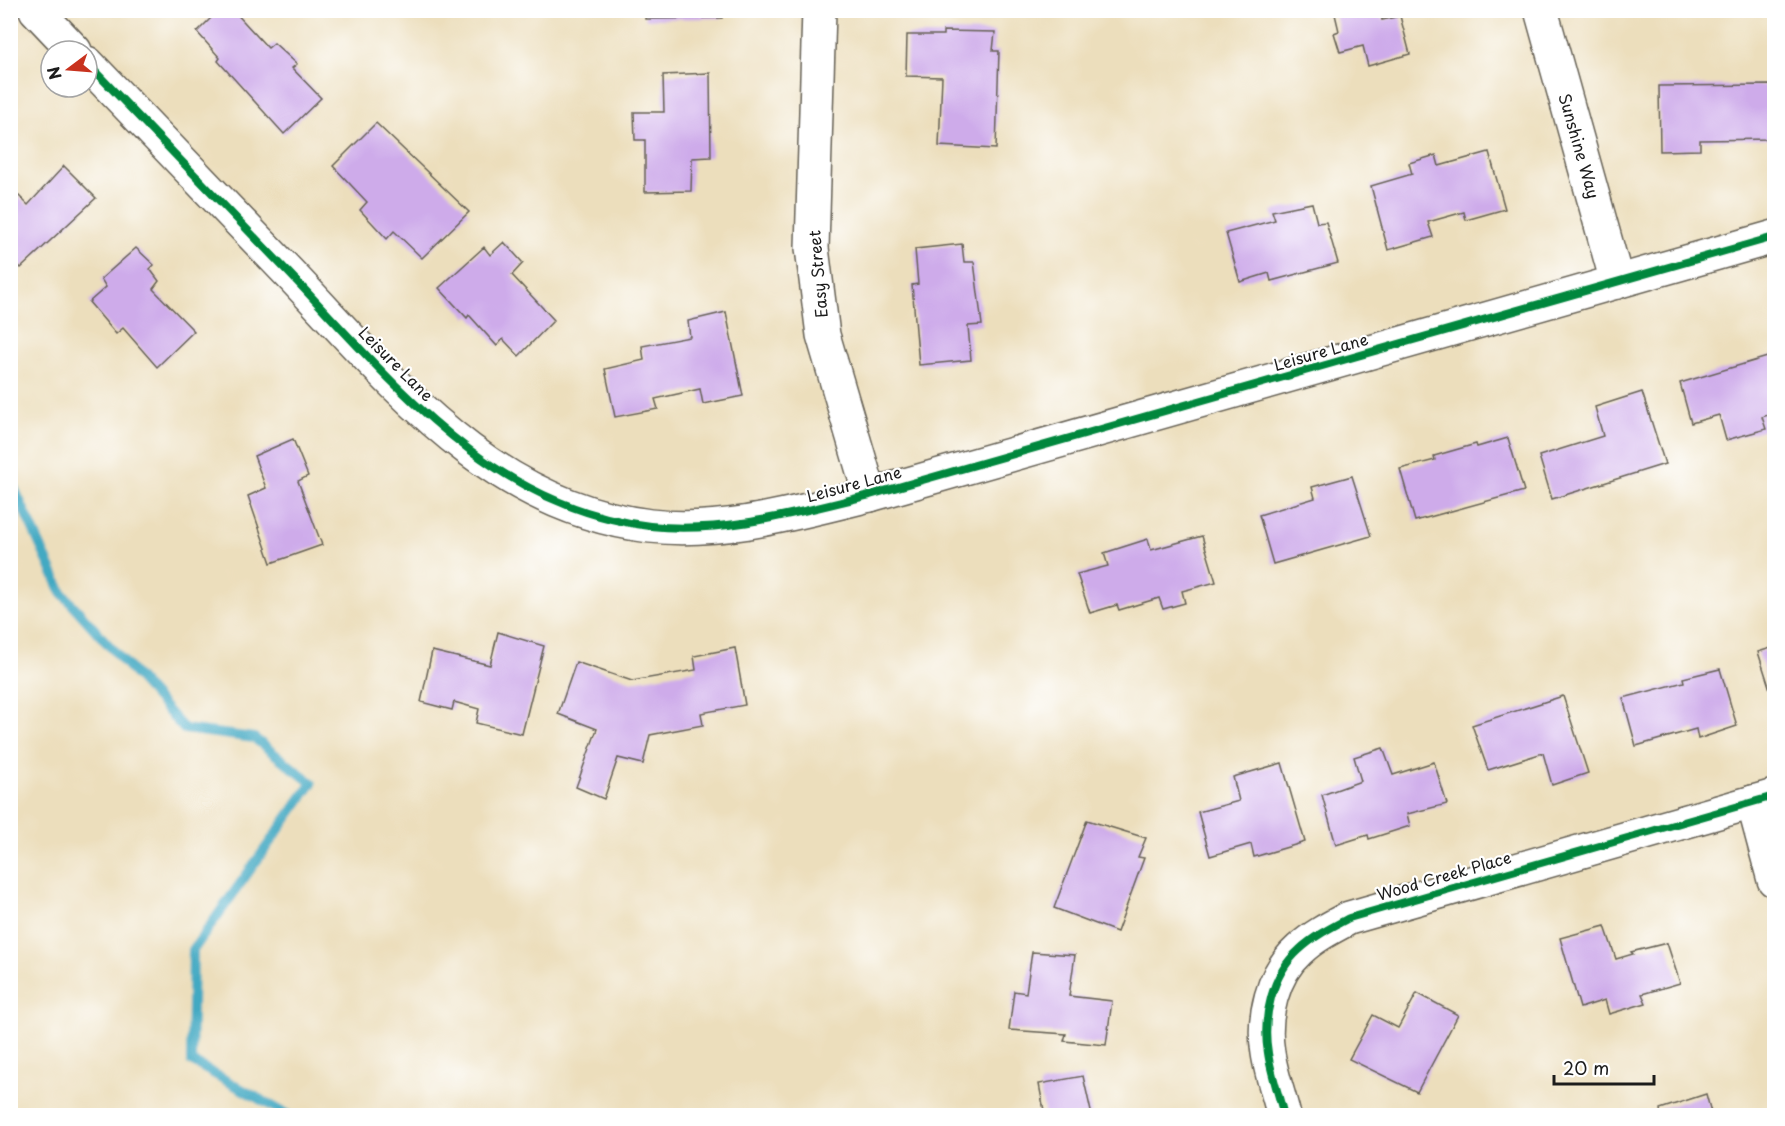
<svg xmlns="http://www.w3.org/2000/svg" width="1785" height="1126" font-family="'Playpen Sans',sans-serif">
<rect width="100%" height="100%" fill="#fff"/>
<filter id="ink" filterUnits="userSpaceOnUse"><feTurbulence type="fractalNoise" baseFrequency=".0167" numOctaves="2"/><feDisplacementMap in="SourceGraphic" scale="12" xChannelSelector="R" yChannelSelector="G"/><feConvolveMatrix kernelMatrix="1 2 1 2 8 2 1 2 1" color-interpolation-filters="sRGB"/></filter>
<filter id="wash" filterUnits="userSpaceOnUse"><feTurbulence type="fractalNoise" baseFrequency=".008" numOctaves="4" result="noise"/><feDisplacementMap in="SourceGraphic" scale="24" xChannelSelector="R" yChannelSelector="G"/><feGaussianBlur stdDeviation="1.35" result="paint"/><feColorMatrix in="noise" values="0 0 0 0 0 0 0 0 0 0 0 0 0 0 0 0 0 1.4 0 .05"/><feComposite in="paint" operator="in"/></filter>
<g filter="url(#wash)">
<rect width="100%" height="100%" fill="#ecdebc"/>
<g fill="none" stroke-linecap="round" stroke-linejoin="round">
<polyline stroke="#42a9c2" stroke-width="10" points="10,479 62,593 184,729 254,738 312,783 193,950 191,1061 290,1116"/>
</g>
<g id="blocks">
<g fill="#ceabea">
<polygon points="219,10 233,10 268,48 274,43 297,64 292,68 321,98 284,134 218,61 220,58 197,32"/>
<polygon points="645,10 723,10 722,18 645,19"/>
<polygon points="1334,10 1380,10 1382,20 1400,16 1410,54 1368,66 1363,46 1340,52 1334,33 1339,31"/>
<polygon points="943,31 995,32 993,51 999,51 996,149 939,146 942,77 906,76 907,35 943,35"/>
<polygon points="710,73 711,157 692,158 691,191 645,192 645,140 635,140 634,112 664,112 663,75"/>
<polygon points="1771,85 1773,139 1700,140 1700,150 1660,151 1659,86"/>
<polygon points="376,123 469,212 422,258 394,231 387,239 360,210 367,202 333,166"/>
<polygon points="1489,152 1505,209 1466,220 1464,212 1428,222 1433,237 1388,250 1371,186 1412,174 1409,163 1436,155 1439,166"/>
<polygon points="64,166 96,198 21,268 10,257 10,187 28,205"/>
<polygon points="1312,203 1317,223 1326,222 1338,263 1271,281 1269,273 1240,282 1226,233 1275,220 1272,211"/>
<polygon points="504,242 523,263 512,275 554,320 519,356 503,339 497,346 469,315 467,318 439,288 484,247 490,255"/>
<polygon points="962,244 964,262 974,262 982,325 968,326 971,360 919,365 912,285 918,284 915,249"/>
<polygon points="136,248 154,265 150,269 159,281 153,289 194,331 157,367 123,328 116,334 89,302 106,287 101,279"/>
<polygon points="726,312 743,396 703,404 700,389 655,399 658,409 615,417 605,369 644,360 642,346 690,337 688,321"/>
<polygon points="1774,355 1774,413 1762,417 1766,429 1726,440 1719,415 1691,423 1680,383"/>
<polygon points="1642,392 1665,464 1552,499 1539,456 1603,436 1595,407"/>
<polygon points="1508,438 1524,491 1415,521 1400,469 1435,460 1434,456 1476,444 1477,447"/>
<polygon points="293,439 308,476 298,481 322,545 271,563 248,496 266,488 254,456"/>
<polygon points="1352,476 1371,536 1273,564 1259,515 1315,498 1312,487"/>
<polygon points="1202,536 1216,582 1182,591 1185,603 1163,609 1159,598 1119,610 1117,605 1090,613 1077,574 1108,566 1104,553 1148,539 1151,550"/>
<polygon points="498,632 544,646 522,734 476,723 479,709 454,702 452,710 421,702 432,651 490,665"/>
<polygon points="1774,647 1774,702 1758,652"/>
<polygon points="735,648 745,705 701,713 703,725 650,735 643,764 618,758 604,799 576,787 597,729 558,714 576,662 632,681 696,670 694,656"/>
<polygon points="1720,669 1737,726 1698,739 1696,729 1636,746 1623,698 1684,682 1683,678"/>
<polygon points="1563,696 1588,773 1552,785 1543,753 1488,770 1472,725"/>
<polygon points="1383,748 1393,775 1434,762 1447,804 1407,814 1410,826 1369,839 1368,835 1336,845 1322,795 1361,781 1354,757"/>
<polygon points="1282,763 1305,842 1254,857 1251,844 1210,856 1198,812 1239,801 1233,777"/>
<polygon points="1087,820 1146,838 1138,857 1144,858 1117,932 1054,908"/>
<polygon points="1605,926 1616,959 1633,954 1631,952 1667,943 1680,983 1642,994 1646,1003 1609,1014 1605,1000 1580,1008 1560,938"/>
<polygon points="1032,952 1075,955 1069,996 1112,1001 1106,1045 1064,1041 1066,1034 1009,1030 1014,991 1026,993"/>
<polygon points="1417,993 1458,1015 1417,1092 1349,1059 1373,1015 1398,1028"/>
<polygon points="1083,1076 1092,1116 1045,1116 1039,1084"/>
<polygon points="1706,1094 1712,1116 1661,1116 1660,1109"/>
</g>
</g>
</g>
<g filter="url(#ink)">
<use href="#blocks" fill-opacity="0" stroke="#656054" stroke-width="1.5"/>
<g fill="none" stroke-linecap="round" stroke-linejoin="round">
<defs>
<g id="minor">
<polyline points="36,10 75,51"/>
<polyline points="819,10 812,248 823,335 870,495"/>
<polyline points="1541,10 1617,282"/>
<path d="M87,63C154,133 222,203 289,273C393,382 490,507 650,526C726,534 798,512 870,495L1774,237"/>
<polyline points="1753,802 1774,880"/>
<path d="M1284,1116C1279,1095 1271,1074 1268,1053C1262,1018 1272,974 1299,950C1314,936 1332,927 1349,918L1774,796"/>
</g>
</defs>
<use href="#minor" stroke="#656054" stroke-width="36"/>
<use href="#minor" stroke="#fff" stroke-width="33"/>
<defs>
<g id="cycleway">
<path d="M87,63C154,133 222,203 289,273C393,382 490,507 650,526C726,534 798,512 870,495L1774,237"/>
<path d="M1284,1116C1279,1095 1271,1074 1268,1053C1262,1018 1272,974 1299,950C1314,936 1332,927 1349,918L1774,796"/>
</g>
</defs>
<use href="#cycleway" stroke="#fff" stroke-width="11"/>
<use href="#cycleway" stroke="#00873e" stroke-width="8"/>
</g>
</g>
<g text-anchor="middle" stroke-width="4.5" stroke-linejoin="round" paint-order="stroke">
<g font-size="16" fill="#1c1c1c" stroke="#fff">
<text transform="translate(1579 146) rotate(74)" y="6">Sunshine Way</text>
<text transform="translate(818 274) rotate(-95)" y="6">Easy Street</text>
<text transform="translate(1321 352) rotate(-16)" y="6">Leisure Lane</text>
<text transform="translate(396 364) rotate(45)" y="6">Leisure Lane</text>
<text transform="translate(854 484) rotate(-15)" y="6">Leisure Lane</text>
<text transform="translate(1444 876) rotate(-16)" y="6">Wood Creek Place</text>
</g>
</g>
<rect width="1785" height="1126" fill="none" stroke="#fff" stroke-width="36"/>
<g transform="translate(69 69) rotate(254)"><circle r="28" fill="#ffffff" stroke="#a4a4a4" stroke-width="1.5"/>
<path d="M0-4.5L10 22L0 15L-10 22Z" fill="#c8321e"/>
<text y="-9" font-size="16" font-weight="bold" text-anchor="middle" fill="#1c1c1c">N</text>
</g>
<path d="M1554 1075v9h100v-9" fill="none" stroke="#1c1c1c" stroke-width="3"/>
<text x="1563" y="1075" font-size="18" fill="#1c1c1c" stroke="#ffffff" stroke-width="4.5" paint-order="stroke">20 m</text>
</svg>
